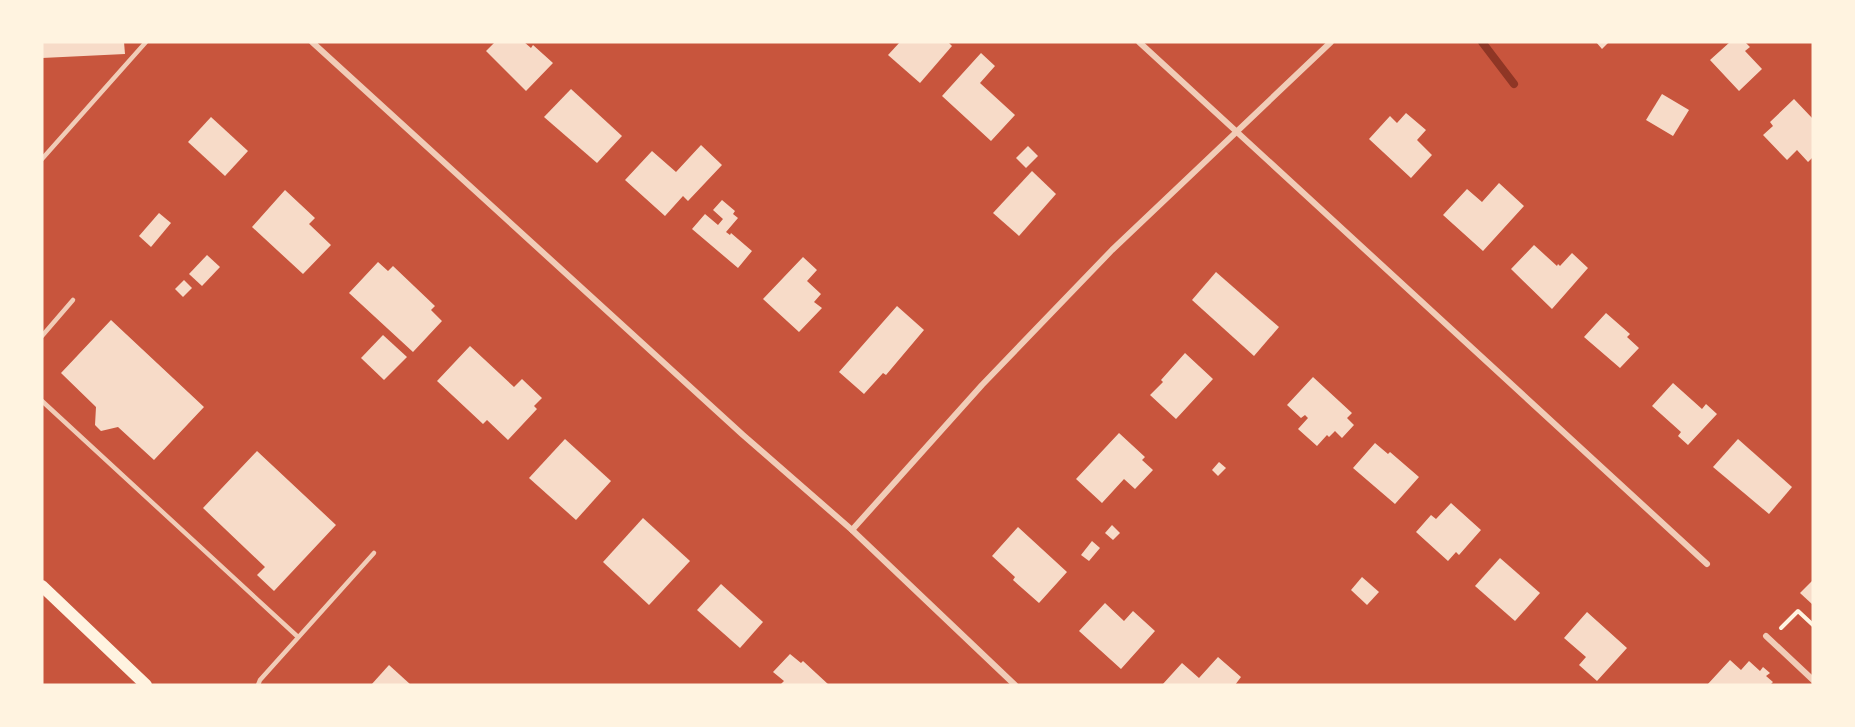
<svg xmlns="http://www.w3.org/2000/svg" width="1855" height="727" font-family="'Roboto Serif',serif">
<rect width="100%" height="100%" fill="#c8553d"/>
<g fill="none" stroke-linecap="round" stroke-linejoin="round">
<polyline stroke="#8f3625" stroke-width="8" points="1482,42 1514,84"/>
</g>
<g fill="#f7dbc8">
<polygon points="42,42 124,42 125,54 42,58"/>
<polygon points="495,42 524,42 531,48 533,45 553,63 526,91 486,51"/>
<polygon points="900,42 948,42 952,46 920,83 888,55"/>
<polygon points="1596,42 1609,42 1602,49"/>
<polygon points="1730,42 1745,42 1750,47 1745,51 1762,69 1739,91 1710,60"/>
<polygon points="981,53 995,66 980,83 1015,115 991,141 942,96"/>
<polygon points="571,89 622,136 597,163 544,117"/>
<polygon points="1662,94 1689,110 1673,136 1646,120"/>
<polygon points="1794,99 1813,119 1813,157 1808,162 1797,150 1787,160 1763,135 1773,126 1770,122"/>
<polygon points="1406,113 1426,130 1417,140 1432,155 1411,178 1369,139 1390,116 1397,123"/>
<polygon points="211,117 248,151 225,176 188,142"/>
<polygon points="701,145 722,165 688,201 683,196 665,216 625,180 652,151 676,172"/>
<polygon points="1028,146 1038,156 1026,168 1016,158"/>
<polygon points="1032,171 1056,194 1019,236 993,213"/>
<polygon points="1499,183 1524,206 1483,251 1443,215 1467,189 1482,202"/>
<polygon points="285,190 315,218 309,224 331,245 303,274 252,227"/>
<polygon points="722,200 735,211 733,214 738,218 726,232 730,235 731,233 752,251 738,268 692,229 705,214 718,225 723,219 713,210"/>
<polygon points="159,213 171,223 151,247 139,236"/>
<polygon points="1534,245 1557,266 1558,264 1560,266 1572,253 1588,268 1552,309 1511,269"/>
<polygon points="207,255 220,267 202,286 189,274"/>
<polygon points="803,257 817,270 807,281 821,294 814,302 822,308 799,332 763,299"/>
<polygon points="378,262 388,271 393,266 435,306 431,310 442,321 413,352 349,293"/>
<polygon points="1216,272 1279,327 1254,356 1192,300"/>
<polygon points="184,280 192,288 183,297 175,289"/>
<polygon points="897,306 924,330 886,375 883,373 864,394 839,372"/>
<polygon points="1606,313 1630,334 1627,337 1639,348 1620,368 1584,337"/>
<polygon points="111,320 204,407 154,460 118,427 101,431 95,425 96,407 61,373"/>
<polygon points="383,335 407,357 384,380 361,358"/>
<polygon points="470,346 514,387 522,379 542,398 534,406 537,409 508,440 487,420 483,424 437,381"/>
<polygon points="1185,353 1213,379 1176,419 1150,395 1163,382 1161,380"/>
<polygon points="1313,377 1352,413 1347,418 1354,425 1342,438 1335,431 1329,437 1327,435 1317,446 1298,429 1308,418 1305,415 1301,418 1287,405"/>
<polygon points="1673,383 1702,409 1706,404 1717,414 1688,445 1678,436 1681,432 1652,406"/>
<polygon points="1119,433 1145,457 1142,460 1153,470 1135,489 1124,479 1102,503 1076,479"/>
<polygon points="565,439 611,481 576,520 529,478"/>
<polygon points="1738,439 1792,487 1769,514 1713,467"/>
<polygon points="1375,443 1388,454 1390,452 1419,477 1395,504 1353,468"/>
<polygon points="257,451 336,525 274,591 257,575 265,567 203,508"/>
<polygon points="1219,462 1226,468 1218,476 1212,470"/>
<polygon points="1451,503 1481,530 1459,555 1456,552 1448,561 1416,532 1431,515 1436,519"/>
<polygon points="643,518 690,561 649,605 603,562"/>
<polygon points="1112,525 1120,533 1113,540 1105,533"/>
<polygon points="1018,527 1067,572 1039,603 1013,580 1015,577 992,556"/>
<polygon points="1092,541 1100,548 1089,561 1081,555"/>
<polygon points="1500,558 1540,593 1515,621 1475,586"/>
<polygon points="1362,577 1379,592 1367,605 1351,590"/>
<polygon points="1813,580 1813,605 1800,593"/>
<polygon points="721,584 763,622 740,648 697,610"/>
<polygon points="1105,603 1124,621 1133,611 1155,631 1121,669 1079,631"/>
<polygon points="1587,612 1627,648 1597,681 1579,665 1586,657 1564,638"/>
<polygon points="790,654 801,663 803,661 829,685 780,685 784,681 773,672"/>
<polygon points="1218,657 1241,677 1235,685 1162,685 1182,663 1199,678"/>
<polygon points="1730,660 1741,670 1749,661 1760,671 1763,667 1770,673 1766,676 1773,682 1770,685 1707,685"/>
<polygon points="389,665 411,685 371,685"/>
</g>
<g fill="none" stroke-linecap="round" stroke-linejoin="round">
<polyline stroke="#fff3e0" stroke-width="4" points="1781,628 1798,611 1813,625"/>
<g stroke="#f1ccb7" stroke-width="4.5">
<polyline points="42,159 146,42"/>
<polyline points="42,336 73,300"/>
<polyline points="42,401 298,637"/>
<polyline points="258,685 260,680 374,553"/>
</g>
<g stroke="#f1ccb7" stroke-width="6">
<polyline points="312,42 743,435 852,530 1015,685"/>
<polyline points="1139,42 1707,564"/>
<polyline points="852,530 982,385 1112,250 1331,42"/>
<polyline points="1766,636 1813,680"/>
</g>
<polyline stroke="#fff3e0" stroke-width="12" points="42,586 146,685"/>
</g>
<rect width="1855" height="727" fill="none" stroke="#fff3e0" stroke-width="87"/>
</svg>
